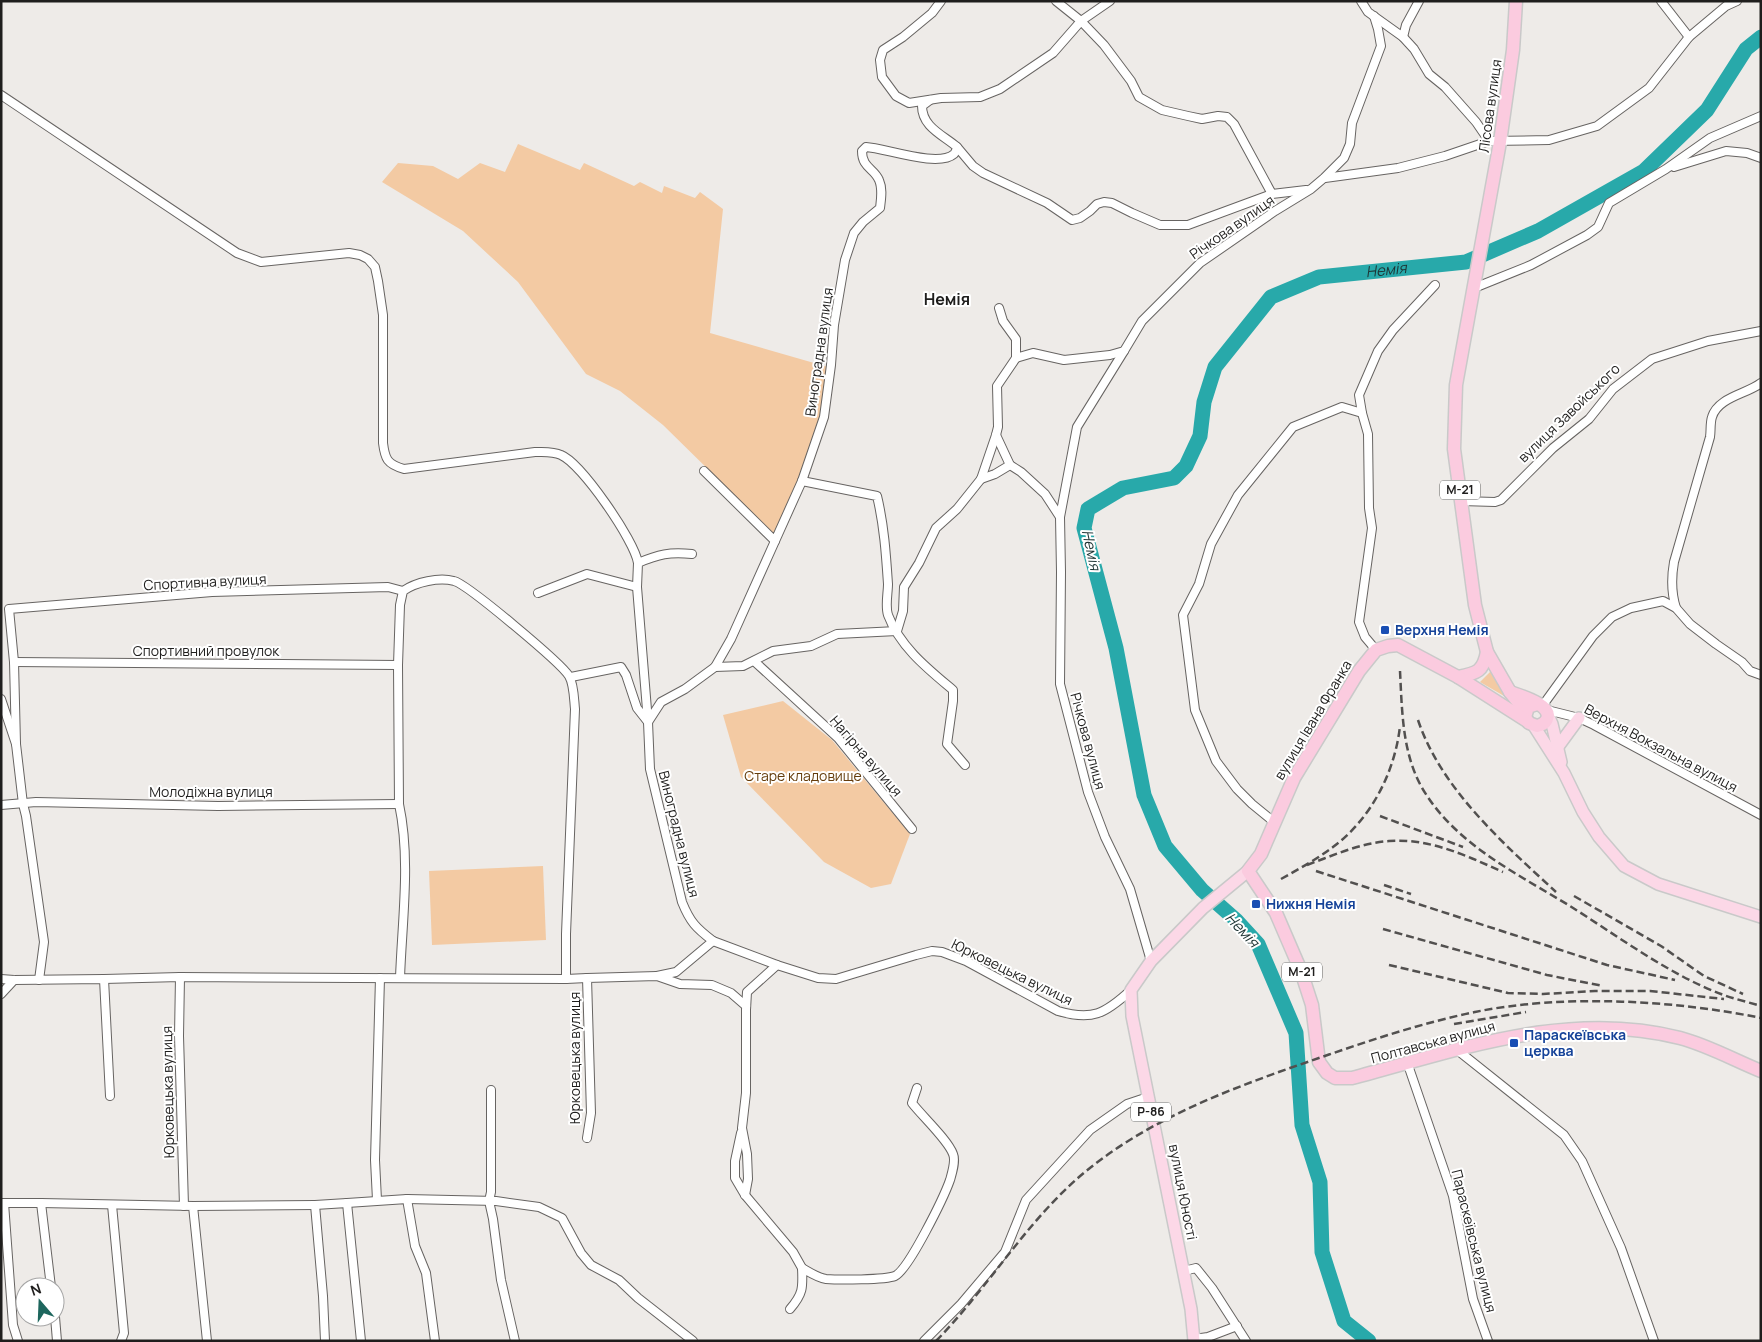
<svg xmlns="http://www.w3.org/2000/svg" width="1762" height="1342" font-family="Manrope,sans-serif">
<rect width="100%" height="100%" fill="#eeebe8"/>
<g fill="#f3caa3">
<polygon points="518,144 580,170 584,163 634,186 640,182 662,193 664,186 695,198 700,192 723,209 710,333 828,367 820,415 801,475 774,534 663,425 620,391 586,374 518,282 463,231 382,182 398,163 433,166 458,179 480,163 505,172"/>
<polygon points="1491,671 1511,700 1480,682"/>
<polygon points="783,701 832,740 910,834 891,884 871,888 824,862 741,777 723,715"/>
<polygon points="543,866 546,940 432,945 429,871"/>
</g>
<g fill="none" stroke-linecap="round" stroke-linejoin="round">
<path stroke="#28a9aa" stroke-width="15" id="s1" d="M1369,1341L1344,1321L1322,1252L1320,1182L1302,1125L1296,1033L1258,944L1236,920L1202,890L1165,846L1144,795L1116,648L1084,528L1088,509L1123,488L1174,478L1186,466L1200,436L1204,402L1215,367L1271,297L1319,277L1466,262L1538,231L1644,171L1707,110L1746,49L1761,37"/>
<defs>
<g id="minor">
<polyline points="941,1 932,13 903,37 883,50 880,60 882,77 896,96 909,103 941,98 980,97 1000,89 1053,53 1081,21 1110,1"/>
<polyline points="1056,1 1081,21 1104,45 1131,81 1139,97 1162,110 1188,116 1202,119 1218,116 1227,117 1234,124 1272,194"/>
<polyline points="1361,1 1368,12 1403,37 1406,25 1419,1"/>
<polyline points="1661,1 1689,37"/>
<polyline points="1403,37 1414,49 1429,74 1445,87 1476,122 1489,141"/>
<path d="M1,95L237,253L261,262L349,253L360,255L368,259L375,267L378,281L383,315V443C385,459 387,464 404,469L535,452C543,452 553,451 561,455C581,463 635,541 638,563"/>
<polyline points="957,147 973,166 983,173 1047,203 1072,220 1080,218 1090,211 1097,204 1104,202 1112,203 1132,213 1160,225 1188,225 1272,194 1306,190"/>
<polyline points="1674,167 1726,151 1747,153 1761,158"/>
<polyline points="1325,178 1398,168 1445,156 1489,141 1549,140 1597,126 1649,88 1689,37 1726,6 1737,1"/>
<polyline points="1474,288 1531,265 1587,235 1598,227 1609,203 1666,169 1710,138 1761,116"/>
<polyline points="1016,358 1033,353 1064,360 1110,355 1124,351 1142,321 1200,263 1275,211 1311,189 1324,178 1344,158 1350,144 1352,123 1381,46 1378,29 1374,16"/>
<polyline points="1362,413 1359,395 1378,351 1393,330 1435,285"/>
<polyline points="1010,465 1021,472 1045,494 1060,517 1061,572 1060,684 1088,792 1105,837 1130,889 1151,961"/>
<path d="M704,471L775,541L802,481L824,417L831,365L834,325L845,260L854,233L863,222L880,208C881,199 883,189 879,180C874,168 862,168 862,151L866,147C885,148 938,168 954,154C955,153 957,149 957,147C943,135 922,127 922,106L930,100"/>
<polyline points="981,479 995,474 1010,465 996,435"/>
<path d="M802,481L877,496C884,525 886,554 888,584C888,593 885,606 888,615C900,647 928,669 953,690V701L947,744L965,765"/>
<polyline points="1461,501 1495,502 1501,500 1553,448 1589,419 1613,389 1652,359 1708,341 1761,331"/>
<polyline points="1060,517 1077,427 1124,351"/>
<path d="M637,587L648,722L650,769L682,902C690,922 696,928 713,941"/>
<path d="M538,593L587,574L637,587L638,563C659,554 669,552 692,554"/>
<path d="M1676,608C1671,592 1671,579 1674,562L1710,437C1711,431 1710,423 1712,417C1718,397 1747,394 1761,383"/>
<polyline points="754,661 838,738 912,829"/>
<polyline points="14,662 398,665"/>
<polyline points="715,667 743,666 773,651 811,646 837,634 897,631 903,611 904,587 919,563 936,528 957,509 981,479 996,435 998,427 997,386 1016,358 1016,339 1003,321 999,308"/>
<polyline points="571,677 621,667 626,675 637,708 648,722 661,702 685,689 715,667 731,639 775,541"/>
<polyline points="1,699 16,744 23,804 26,816 44,942 39,980"/>
<polyline points="1543,705 1593,636 1612,617 1631,608 1663,601 1676,608 1690,624 1716,644 1742,662 1750,671 1761,675"/>
<polyline points="1547,710 1579,718 1594,725 1761,815"/>
<polyline points="16,744 14,662 9,609 212,592 388,587 403,591"/>
<polyline points="1,805 36,802 218,806 399,804"/>
<polyline points="1274,822 1252,804 1237,789 1216,761 1195,710 1183,615 1199,584 1211,544 1238,495 1293,427 1342,407 1362,413 1368,434 1369,508 1372,528 1359,622 1365,637 1376,650"/>
<path d="M657,976L676,972L713,941L777,965L818,978L836,979L916,955L932,951L942,952L966,961L1058,1011C1092,1021 1105,1014 1131,990"/>
<polyline points="180,977 179,1036 184,1206"/>
<path d="M400,978C402,921 411,860 399,804L398,665L400,605L403,591C416,582 439,577 454,581C467,584 561,663 569,676C574,684 574,700 575,709L566,934V979"/>
<polyline points="1,979 14,980 104,979 110,1096"/>
<polyline points="104,979 180,977 566,979 587,978"/>
<polyline points="1,994 14,980"/>
<polyline points="1456,1049 1564,1135 1582,1161 1621,1248 1654,1341"/>
<polyline points="1407,1062 1453,1196 1473,1299 1488,1341"/>
<polyline points="491,1090 491,1192 489,1201 493,1219 501,1280 515,1341"/>
<polyline points="741,1133 735,1161 735,1178 745,1195 793,1252 802,1268"/>
<polyline points="587,1138 591,1113 587,978 657,976 680,984 712,985 731,993 746,1006"/>
<polyline points="745,1195 748,1179 747,1154 742,1128 746,1093 746,1010 747,992 777,965"/>
<polyline points="407,1199 496,1201 539,1207 562,1218 581,1253 591,1265 619,1280 638,1298 693,1341"/>
<polyline points="377,1200 375,1160 380,978"/>
<polyline points="1,1203 4,1203 13,1325 18,1341"/>
<polyline points="4,1203 41,1203 51,1287"/>
<polyline points="41,1203 193,1206 207,1341"/>
<polyline points="347,1203 407,1199 415,1246 426,1273 435,1341"/>
<polyline points="112,1205 124,1333 121,1341"/>
<polyline points="193,1206 315,1205"/>
<polyline points="1184,1271 1196,1268 1212,1288 1246,1341"/>
<path d="M790,1309C803,1294 803,1288 802,1268C809,1272 818,1278 826,1279C838,1280 885,1280 895,1276C909,1269 944,1197 950,1180C952,1173 956,1161 953,1154C948,1140 922,1116 912,1103L917,1088"/>
<polyline points="55,1317 57,1341"/>
<polyline points="1194,1339 1208,1337 1237,1326"/>
<polyline points="325,1341 323,1296 315,1205 347,1203 361,1341"/>
<polyline points="924,1341 961,1304 1005,1252 1026,1200 1090,1130 1127,1104 1148,1097"/>
</g>
<g id="primary">
<polyline points="1548,715 1552,724 1561,762"/>
<polyline points="1534,726 1564,773 1583,812 1599,837 1624,866 1658,884 1761,917"/>
<polyline points="1557,748 1579,718"/>
<polyline points="1194,1341 1191,1309 1132,1016 1131,990 1151,961 1203,908 1248,871"/>
</g>
<g id="trunk">
<polyline points="1516,1 1513,50 1500,142 1456,385 1454,449 1475,605 1487,652 1510,692 1526,712"/>
<path d="M1458,677C1477,673 1483,672 1487,652"/>
<path d="M1510,692C1521,696 1553,705 1547,719C1545,724 1541,725 1537,726L1529,723L1525,717L1528,707L1537,704"/>
<path d="M1527,721L1458,677L1398,645L1388,646L1376,650L1359,671L1294,778L1261,854L1248,871L1276,913L1301,971L1312,1005L1319,1062L1327,1073L1335,1078H1352C1458,1050 1569,1009 1680,1038C1707,1045 1734,1060 1761,1071"/>
</g>
</defs>
<use href="#minor" stroke="#676462" stroke-width="10"/>
<use href="#primary" stroke="#c9c9c9" stroke-width="14"/>
<use href="#trunk" stroke="#c9c9c9" stroke-width="15"/>
<use href="#minor" stroke="#fff" stroke-width="8"/>
<use href="#primary" stroke="#fcd8e7" stroke-width="11"/>
<use href="#trunk" stroke="#fbcbdf" stroke-width="12"/>
<g stroke="#52504f" stroke-width="2.5" stroke-dasharray="8 4" stroke-linecap="butt">
<path d="M1400,671C1402,709 1402,751 1421,786C1453,843 1516,873 1570,906C1616,935 1670,975 1721,994C1734,999 1748,1002 1761,1006"/>
<path d="M1418,720C1441,789 1504,844 1556,892"/>
<polyline points="1380,816 1463,847"/>
<path d="M1307,865C1334,855 1361,843 1389,841C1430,838 1467,856 1503,872"/>
<polyline points="1316,871 1607,965 1675,980"/>
<path d="M1281,879C1299,869 1317,859 1333,847C1371,819 1395,772 1400,726"/>
<polyline points="1384,885 1411,894"/>
<polyline points="1574,896 1661,946 1704,976 1743,994"/>
<polyline points="1383,929 1547,975 1603,986"/>
<polyline points="1389,965 1508,993 1543,994 1595,991 1650,991 1724,999"/>
<polyline points="1454,1024 1526,1012"/>
<path d="M936,1341C989,1287 1027,1220 1085,1172C1146,1122 1217,1094 1290,1068C1351,1047 1412,1025 1475,1012C1562,994 1674,1000 1761,1018"/>
</g>
</g>
<g fill="#1a4fb4" stroke="#fff" stroke-width="2">
<rect x="1380" y="625" width="10" height="10" rx="2.5"/>
<rect x="1251" y="899" width="10" height="10" rx="2.5"/>
<rect x="1509" y="1038" width="10" height="10" rx="2.5"/>
</g>
<g text-anchor="middle" stroke-width="4" stroke-linejoin="round" paint-order="stroke">
<g fill="#fff" stroke="#626261" stroke-width="1">
<rect x="1440" y="480.5" width="40" height="19" rx="4"/>
<rect x="1282" y="962.5" width="40" height="19" rx="4"/>
<rect x="1131" y="1102.5" width="40" height="19" rx="4"/>
</g>
<g font-size="12" font-weight="bold" fill="#1f1e1d">
<text x="1460" y="494">М-21</text>
<text x="1302" y="976">М-21</text>
<text x="1151" y="1116">Р-86</text>
</g>
<g font-size="14" fill="#1f1e1d" stroke="#fff">
<text transform="translate(1490 106) rotate(-82)" y="5">Лісова вулиця</text>
<text transform="translate(1232 227) rotate(-35)" y="5">Річкова вулиця</text>
<text transform="translate(819 352) rotate(-82)" y="5">Виноградна вулиця</text>
<text transform="translate(1569 413) rotate(-44)" y="5">вулиця Завойського</text>
<text transform="translate(205 582) rotate(-3)" y="5">Спортивна вулиця</text>
<text x="206" y="656">Спортивний провулок</text>
<text transform="translate(1313 720) rotate(-59)" y="5">вулиця Івана Франка</text>
<text transform="translate(1088 741) rotate(75)" y="5">Річкова вулиця</text>
<text transform="translate(1661 748) rotate(28)" y="5">Верхня Вокзальна вулиця</text>
<text transform="translate(866 756) rotate(49)" y="5">Нагірна вулиця</text>
<text x="211" y="797">Молодіжна вулиця</text>
<text transform="translate(679 834) rotate(76)" y="5">Виноградна вулиця</text>
<text transform="translate(1012 972) rotate(26)" y="5">Юрковецька вулиця</text>
<text transform="translate(1433 1042) rotate(-15)" y="5">Полтавська вулиця</text>
<text transform="translate(575 1058) rotate(-90)" y="5">Юрковецька вулиця</text>
<text transform="translate(168 1092) rotate(-91)" y="5">Юрковецька вулиця</text>
<text transform="translate(1183 1192) rotate(79)" y="5">вулиця Юності</text>
<text transform="translate(1474 1241) rotate(76)" y="5">Параскеївська вулиця</text>
</g>
<g font-size="14" font-weight="bold" fill="#164399" stroke="#fff" text-anchor="start">
<text x="1395" y="635">Верхня Немія</text>
<text x="1266" y="909">Нижня Немія</text>
<text x="1524" y="1040">Параскеївська<tspan x="1524" dy="16">церква</tspan></text>
</g>
<g font-size="14" fill="#643c0c" stroke="#fff">
<text x="803" y="781">Старе кладовище</text>
</g>
<g font-size="15" font-style="italic" fill="#1e3434" stroke="#fff">
<text dy="5" stroke="none"><textPath href="#s1" startOffset="1330">Немія</textPath></text>
<text transform="translate(1091 550) rotate(78)" y="5">Немія</text>
<text transform="translate(1242 930) rotate(47)" y="5">Немія</text>
</g>
<g font-size="16" font-weight="bold" fill="#1f1e1d" stroke="#fff">
<text x="947" y="305">Немія</text>
</g>
</g>
<rect width="1762" height="1342" fill="none" stroke="#1f1e1d" stroke-width="5"/>
<g transform="translate(40 1302) rotate(341)"><circle r="24" fill="#ffffff" stroke="#a5a5a5"/>
<path d="M0-4L9 19L0 12L-9 19Z" fill="#1d665d"/>
<text y="-8" font-size="14" font-weight="bold" text-anchor="middle" fill="#1f1e1d">N</text>
</g>
</svg>
